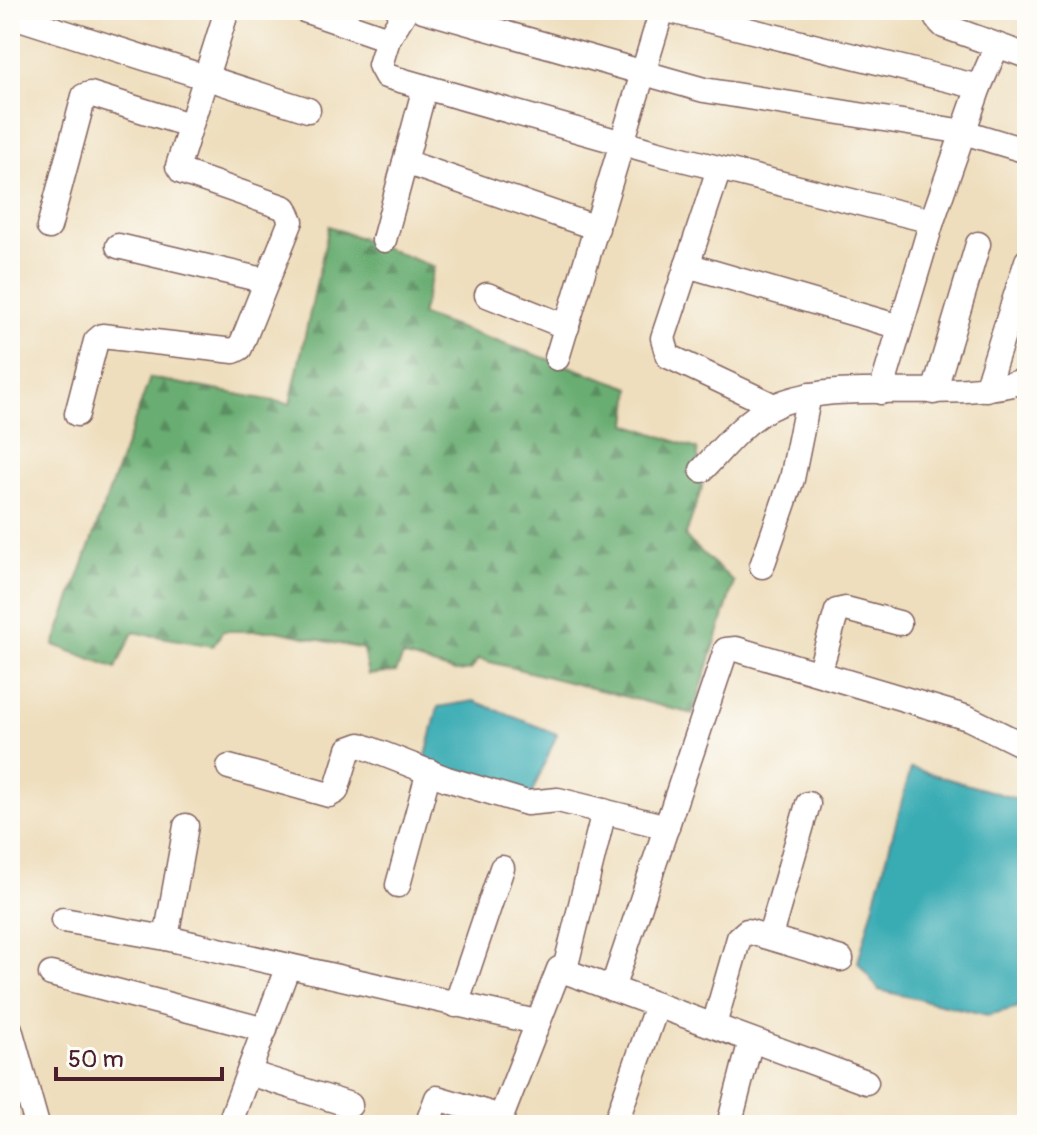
<svg xmlns="http://www.w3.org/2000/svg" width="1037" height="1135" font-family="Pangolin,sans-serif">
<defs>
<pattern id="forest-firs" width="22" height="20" patternUnits="userSpaceOnUse" patternTransform="scale(2)"><rect width="22" height="20" fill="#69ad72"/><path d="M5 1l3.5 6h-7zM16 11l3.5 6h-7z" fill="#588c5e"/></pattern>
</defs>
<rect width="100%" height="100%" fill="#fdfcf7"/>
<filter id="ink" filterUnits="userSpaceOnUse"><feTurbulence type="fractalNoise" baseFrequency=".0125" numOctaves="2"/><feDisplacementMap in="SourceGraphic" scale="16" xChannelSelector="R" yChannelSelector="G"/><feConvolveMatrix kernelMatrix="1 2 1 2 8 2 1 2 1" color-interpolation-filters="sRGB"/></filter>
<filter id="wash" filterUnits="userSpaceOnUse"><feTurbulence type="fractalNoise" baseFrequency=".006" numOctaves="4" result="noise"/><feDisplacementMap in="SourceGraphic" scale="32" xChannelSelector="R" yChannelSelector="G"/><feGaussianBlur stdDeviation="1.8" result="paint"/><feColorMatrix in="noise" values="0 0 0 0 0 0 0 0 0 0 0 0 0 0 0 0 0 1.4 0 .05"/><feComposite in="paint" operator="in"/></filter>
<g filter="url(#wash)">
<rect width="100%" height="100%" fill="#eedebd"/>
<polygon fill="url(#forest-firs)" stroke="#5a664e" stroke-width="2" points="329,226 434,267 421,315 631,388 627,424 697,449 702,487 685,537 734,582 693,714 478,659 471,670 456,672 403,656 396,672 368,675 363,649 277,631 223,631 213,646 133,632 116,668 54,645 150,378 290,404"/>
<g fill="#39abb3" stroke="#42656f" stroke-width="2">
<polygon points="474,701 557,734 529,800 425,760 438,707"/>
<polygon points="911,768 1027,802 1027,1005 988,1015 879,990 858,962"/>
</g>
</g>
<g filter="url(#ink)">
<g fill="none" stroke-linecap="round" stroke-linejoin="round">
<defs>
<g id="minor">
<polyline points="304,10 388,39"/>
<polyline points="406,10 388,39 380,65 386,76 658,153 932,221"/>
<polyline points="423,10 704,90 964,132 1027,151"/>
<polyline points="667,10 979,87 932,221 881,392"/>
<polyline points="940,10 937,19 944,26 1027,56"/>
<polyline points="10,15 308,110"/>
<polyline points="979,87 997,46"/>
<polyline points="405,162 597,228"/>
<polyline points="719,169 663,338 668,356 774,406"/>
<polyline points="49,227 84,96 90,94 189,125"/>
<polyline points="384,240 425,87"/>
<polyline points="118,246 267,281"/>
<polyline points="687,265 900,327"/>
<polyline points="487,295 567,327"/>
<polyline points="557,358 662,10"/>
<polyline points="986,389 1027,261"/>
<polyline points="934,392 978,244"/>
<polyline points="77,414 96,341 102,336 234,351 240,348 291,221 285,208 182,172 178,166 227,10"/>
<path d="M702,470C723,448 743,422 770,408C836,374 950,405 1027,380"/>
<polyline points="762,566 792,479 809,395"/>
<polyline points="819,673 837,611 846,609 899,623"/>
<polyline points="229,767 329,795 336,791 349,749 360,745 447,779 527,803 558,800 667,827"/>
<polyline points="398,885 429,771"/>
<polyline points="63,920 166,938 536,1022"/>
<polyline points="770,936 808,804"/>
<polyline points="166,938 186,826"/>
<polyline points="565,969 604,811"/>
<polyline points="51,974 265,1030"/>
<polyline points="612,989 726,650 736,649 968,718 1027,747"/>
<polyline points="456,1005 502,868"/>
<polyline points="714,1025 739,938 747,931 841,959"/>
<polyline points="10,1029 37,1125"/>
<polyline points="249,1073 350,1105"/>
<polyline points="229,1125 288,966"/>
<polyline points="427,1125 437,1098 501,1117"/>
<polyline points="498,1125 559,969 866,1082"/>
<polyline points="615,1125 657,1005"/>
<polyline points="729,1125 751,1040"/>
</g>
</defs>
<use href="#minor" stroke="#83625e" stroke-width="27"/>
<use href="#minor" stroke="#fff" stroke-width="24"/>
</g>
</g>
<rect width="1037" height="1135" fill="none" stroke="#fdfcf7" stroke-width="40"/>
<path d="M56 1067v12h166v-12" fill="none" stroke="#4a1f2b" stroke-width="4"/>
<text x="68" y="1067" font-size="24" fill="#4a1f2b" stroke="#fdfcf7" stroke-width="6" paint-order="stroke">50 m</text>
</svg>
